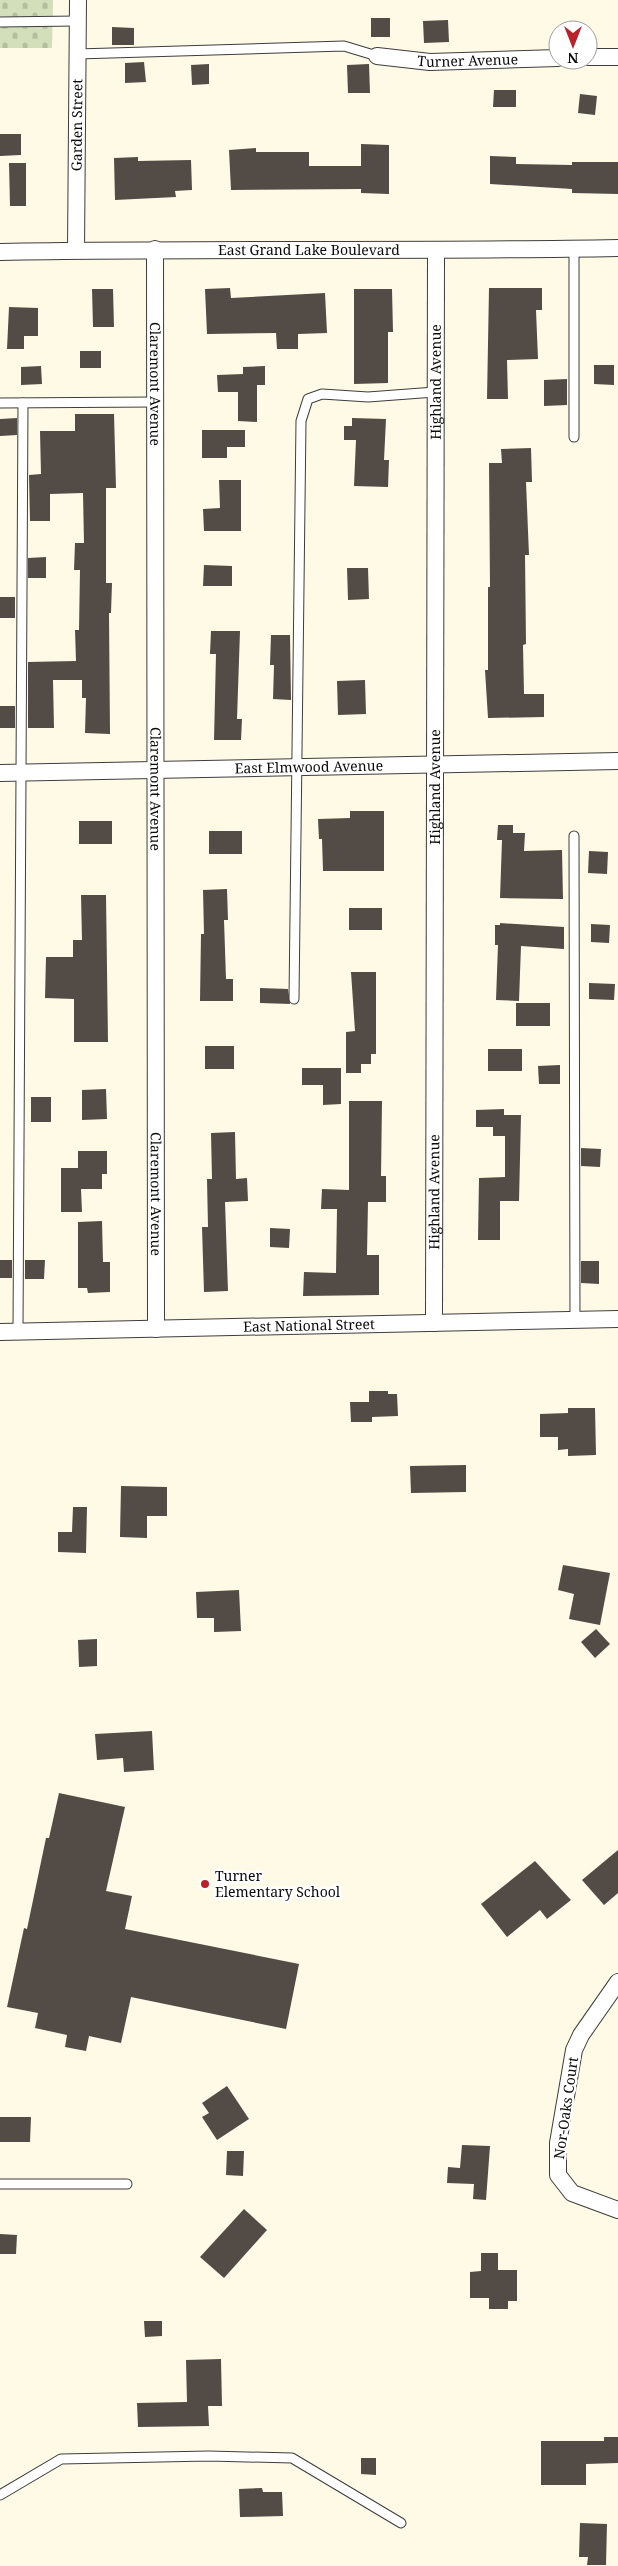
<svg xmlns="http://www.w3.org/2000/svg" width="618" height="2566" font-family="'Noto Serif',serif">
<defs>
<pattern id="cemetery-stones" width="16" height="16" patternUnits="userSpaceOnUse" patternTransform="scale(1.25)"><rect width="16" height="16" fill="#d3dfba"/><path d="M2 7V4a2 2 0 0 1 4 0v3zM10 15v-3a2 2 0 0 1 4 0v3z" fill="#b4be9f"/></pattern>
</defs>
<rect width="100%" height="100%" fill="#fffae6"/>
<polygon fill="url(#cemetery-stones)" points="0,0 53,0 52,48 0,48"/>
<g fill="#524b46">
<rect x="371" y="18" width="19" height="19"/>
<polygon points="448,20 449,42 424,43 423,21"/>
<polygon points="112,27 134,28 134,45 112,45"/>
<polygon points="144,62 146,82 125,83 125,63"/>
<polygon points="209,64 209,84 192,85 191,65"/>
<polygon points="369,64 370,93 348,93 347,65"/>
<polygon points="494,90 516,90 516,107 493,107"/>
<polygon points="580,94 597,96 595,115 578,113"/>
<polygon points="0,134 21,134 21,155 0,156"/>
<polygon points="361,144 389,145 389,194 361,193 361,189 231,190 229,150 256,148 256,152 309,152 309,166 361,166"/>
<polygon points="490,156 516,157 516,164 572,165 572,162 618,162 618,194 572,193 572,189 490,184"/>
<polygon points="138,157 138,161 191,160 192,190 175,191 176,197 115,200 114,158"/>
<polygon points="9,163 26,163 26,206 10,206"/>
<polygon points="230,288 231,298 325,293 327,333 298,334 298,349 277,349 276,333 207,334 205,289"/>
<polygon points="489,288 542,288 542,310 536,310 538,359 507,360 508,399 487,399"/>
<polygon points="92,289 113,289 114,327 93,327"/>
<polygon points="354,289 392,289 393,332 388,332 388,383 354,384"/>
<polygon points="9,307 38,308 38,336 24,336 24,349 7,349"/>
<rect x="80" y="351" width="21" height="17"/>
<polygon points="594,365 614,365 614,385 594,384"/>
<polygon points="41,366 42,384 21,385 21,367"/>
<polygon points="265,366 265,385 257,385 257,422 238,421 238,392 218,392 217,375 243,374 243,367"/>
<polygon points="567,379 567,405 544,406 544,380"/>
<polygon points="75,414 114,414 116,488 106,488 106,583 112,583 111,613 109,613 110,734 85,733 86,698 82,698 82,680 53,680 54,728 28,728 28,662 76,661 75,630 79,630 80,570 74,570 75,543 84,543 83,493 50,494 50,521 30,521 29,475 41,474 40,431 75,431"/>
<polygon points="17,418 17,435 0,436 0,419"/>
<polygon points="352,418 386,419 384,460 389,460 388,487 354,486 356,440 344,440 344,426 352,426"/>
<polygon points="202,430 245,430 245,447 227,447 227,458 202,458"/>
<polygon points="531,448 532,482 526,482 529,555 525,555 526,644 523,645 524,694 544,694 544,717 488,718 485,670 488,670 488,587 490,587 489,463 502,463 501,449"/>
<polygon points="219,480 241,480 241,531 204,531 203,509 220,508"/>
<polygon points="46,557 46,578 28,578 28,558"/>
<polygon points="204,565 232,566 232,586 203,586"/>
<polygon points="347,568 368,568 369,599 348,600"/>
<rect x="0" y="597" width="15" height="21"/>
<polygon points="211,631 240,631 237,719 242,719 241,740 214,740 216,654 210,654"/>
<polygon points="271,635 290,635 291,700 273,699 274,665 270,665"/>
<polygon points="365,680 366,714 338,715 337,681"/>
<rect x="0" y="706" width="15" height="22"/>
<polygon points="350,811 384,811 384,871 323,871 322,839 319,839 318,819 350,818"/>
<rect x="79" y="821" width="33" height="23"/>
<polygon points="498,825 513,825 513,833 525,833 524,851 562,850 563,899 500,898 502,840 497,840"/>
<rect x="209" y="831" width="33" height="23"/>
<polygon points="589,851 608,852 607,874 588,873"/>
<polygon points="227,889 228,920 224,920 226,979 233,979 233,1001 200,1001 201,934 204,934 203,890"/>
<polygon points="81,895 106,895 108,1042 74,1042 74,999 45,998 46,957 73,957 73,940 82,940"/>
<rect x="349" y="908" width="33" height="22"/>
<polygon points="500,923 564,927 564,949 521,946 519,1001 496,1000 498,945 495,945 495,925 500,925"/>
<polygon points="591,924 610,925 609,943 591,942"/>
<polygon points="351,972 376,972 376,1054 371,1054 371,1064 361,1064 361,1073 346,1073 346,1032 355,1031"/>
<polygon points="589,983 615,984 614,1000 589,999"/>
<polygon points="260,988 288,989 290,1004 260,1003"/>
<rect x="516" y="1003" width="34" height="23"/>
<rect x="205" y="1046" width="29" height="23"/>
<rect x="488" y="1049" width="34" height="22"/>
<polygon points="560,1065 560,1084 539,1084 538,1066"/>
<polygon points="302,1068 341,1068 341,1104 323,1105 323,1085 302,1085"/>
<polygon points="106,1089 107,1119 82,1120 82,1090"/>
<rect x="31" y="1097" width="20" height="25"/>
<polygon points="349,1101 382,1101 381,1176 386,1176 386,1202 368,1202 367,1255 379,1255 379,1295 303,1296 304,1272 336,1273 337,1209 321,1209 322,1189 349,1190"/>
<polygon points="504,1109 504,1115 521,1115 519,1201 500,1201 500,1240 478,1240 479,1178 505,1177 505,1136 493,1136 493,1127 476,1127 476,1110"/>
<polygon points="235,1132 236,1179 247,1178 248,1201 225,1202 228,1291 204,1292 202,1227 208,1227 207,1179 212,1179 211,1133"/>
<polygon points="581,1148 601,1149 600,1167 581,1166"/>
<polygon points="78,1151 107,1151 107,1174 102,1174 102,1189 81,1189 82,1212 61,1212 61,1168 78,1168"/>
<polygon points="102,1221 103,1262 110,1262 110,1292 88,1293 87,1288 78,1288 78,1222"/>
<polygon points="270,1228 290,1229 289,1248 270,1247"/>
<rect x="0" y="1260" width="12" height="18"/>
<polygon points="25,1260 45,1260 44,1279 25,1279"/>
<polygon points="581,1261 599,1261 599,1284 581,1283"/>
<polygon points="369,1391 388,1391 388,1394 397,1394 398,1416 372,1417 372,1422 351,1422 350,1402 369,1402"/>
<polygon points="568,1408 595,1408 596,1455 568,1456 568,1449 558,1450 558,1437 540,1437 540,1414 568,1413"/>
<polygon points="466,1465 466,1492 411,1493 410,1466"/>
<polygon points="121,1486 167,1487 167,1516 147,1516 147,1538 120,1537"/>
<polygon points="73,1507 87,1507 86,1553 58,1552 58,1532 72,1532"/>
<polygon points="563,1565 610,1573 600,1625 569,1619 574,1594 558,1590"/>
<polygon points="239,1590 241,1631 214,1632 214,1618 197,1618 196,1592"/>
<polygon points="596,1629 610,1644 595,1658 581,1642"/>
<polygon points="97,1639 97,1666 79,1667 78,1640"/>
<polygon points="152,1731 154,1770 124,1772 123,1758 97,1760 95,1734"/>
<polygon points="59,1793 125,1807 106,1891 132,1896 125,1929 299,1964 286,2029 131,1997 121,2043 89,2036 86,2051 65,2047 67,2035 35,2028 38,2013 7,2007 24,1928 27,1929 46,1838 49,1838"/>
<polygon points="618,1850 618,1893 604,1905 582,1880"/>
<polygon points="535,1861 571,1900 547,1919 540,1910 507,1937 481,1904"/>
<polygon points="227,2086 249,2119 217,2140 202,2117 209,2113 202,2103"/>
<polygon points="0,2117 31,2117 30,2142 0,2142"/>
<polygon points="462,2145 490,2146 486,2200 473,2199 474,2184 447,2183 448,2167 460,2168"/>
<polygon points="227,2151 244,2151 243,2176 226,2175"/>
<polygon points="244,2209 267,2230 224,2278 200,2257"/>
<polygon points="0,2234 17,2235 16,2254 0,2254"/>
<polygon points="481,2253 498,2253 498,2270 517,2270 517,2301 508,2301 508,2309 489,2309 489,2298 470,2298 470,2272 481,2271"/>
<polygon points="144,2321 162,2321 162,2336 145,2337"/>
<polygon points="221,2359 222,2406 208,2406 209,2426 138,2427 137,2403 187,2402 186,2360"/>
<polygon points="604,2437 618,2437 618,2463 586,2464 586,2485 541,2485 541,2441 604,2441"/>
<polygon points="361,2458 376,2458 376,2475 361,2474"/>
<polygon points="262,2488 263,2492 282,2492 283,2516 240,2517 239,2489"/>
<polygon points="580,2523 607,2524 606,2565 587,2565 588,2557 579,2557"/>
</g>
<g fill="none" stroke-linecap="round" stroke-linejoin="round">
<defs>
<g id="service">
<polyline points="0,22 77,21"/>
<polyline points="77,54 344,46 377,56"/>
<polyline points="0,403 155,402"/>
<polyline points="574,437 574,249"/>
<polyline points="574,836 575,1320"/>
<polyline points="294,999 301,421 308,399 322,394 368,397 435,392"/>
<polyline points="18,1331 23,403"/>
<polyline points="0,2184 127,2184"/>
<polyline points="0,2495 61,2459 209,2456 292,2458 401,2523"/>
</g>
<g id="minor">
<path id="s1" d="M377,56L430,62L558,58"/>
<polyline points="588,57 618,57"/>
<path id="s2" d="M155,249L156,1329"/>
<path id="s3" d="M76,250L78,0"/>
<path id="s4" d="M0,252C206,248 412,252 618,248"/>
<path id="s5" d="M0,773L618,761"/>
<path id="s6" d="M434,1323L436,252"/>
<path id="s7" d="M0,1332L618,1319"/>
<polyline points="618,1982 581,2035 574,2050 558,2143 558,2175 572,2193 618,2210"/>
</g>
</defs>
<use href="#service" stroke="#3d3d3d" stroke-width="11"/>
<use href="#minor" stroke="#3d3d3d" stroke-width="18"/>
<use href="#service" stroke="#fff" stroke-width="9"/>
<use href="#minor" stroke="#fff" stroke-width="16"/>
</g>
<circle fill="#b9222b" stroke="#fff" stroke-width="2" cx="205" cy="1884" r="5"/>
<g text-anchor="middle" stroke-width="5" stroke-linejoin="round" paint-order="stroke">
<g font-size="14" fill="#0a0a0a" stroke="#fff">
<text dy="5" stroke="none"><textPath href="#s1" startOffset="91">Turner Avenue</textPath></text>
<text dy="5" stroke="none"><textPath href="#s3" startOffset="125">Garden Street</textPath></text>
<text dy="5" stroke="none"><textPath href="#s4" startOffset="309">East Grand Lake Boulevard</textPath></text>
<text dy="5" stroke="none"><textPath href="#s6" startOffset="941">Highland Avenue</textPath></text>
<text dy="5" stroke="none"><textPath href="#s2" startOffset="135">Claremont Avenue</textPath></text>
<text dy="5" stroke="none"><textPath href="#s5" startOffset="309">East Elmwood Avenue</textPath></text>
<text dy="5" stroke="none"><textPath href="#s6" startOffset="536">Highland Avenue</textPath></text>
<text dy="5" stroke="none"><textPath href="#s2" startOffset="540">Claremont Avenue</textPath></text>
<text dy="5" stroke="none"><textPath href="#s6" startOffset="131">Highland Avenue</textPath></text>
<text dy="5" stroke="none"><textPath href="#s2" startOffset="945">Claremont Avenue</textPath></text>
<text dy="5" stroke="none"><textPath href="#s7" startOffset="309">East National Street</textPath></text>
<text transform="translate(566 2108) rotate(-82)" y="5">Nor-Oaks Court</text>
</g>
<g font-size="14" fill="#0a0a0a" stroke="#fff" text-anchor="start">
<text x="215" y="1881">Turner<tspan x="215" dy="16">Elementary School</tspan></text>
</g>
</g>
<g transform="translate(573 45) rotate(180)"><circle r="24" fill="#ffffff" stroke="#9d9d9d"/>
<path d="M0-4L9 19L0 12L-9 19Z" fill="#b9222b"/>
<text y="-8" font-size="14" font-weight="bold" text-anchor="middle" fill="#0a0a0a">N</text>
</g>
</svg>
